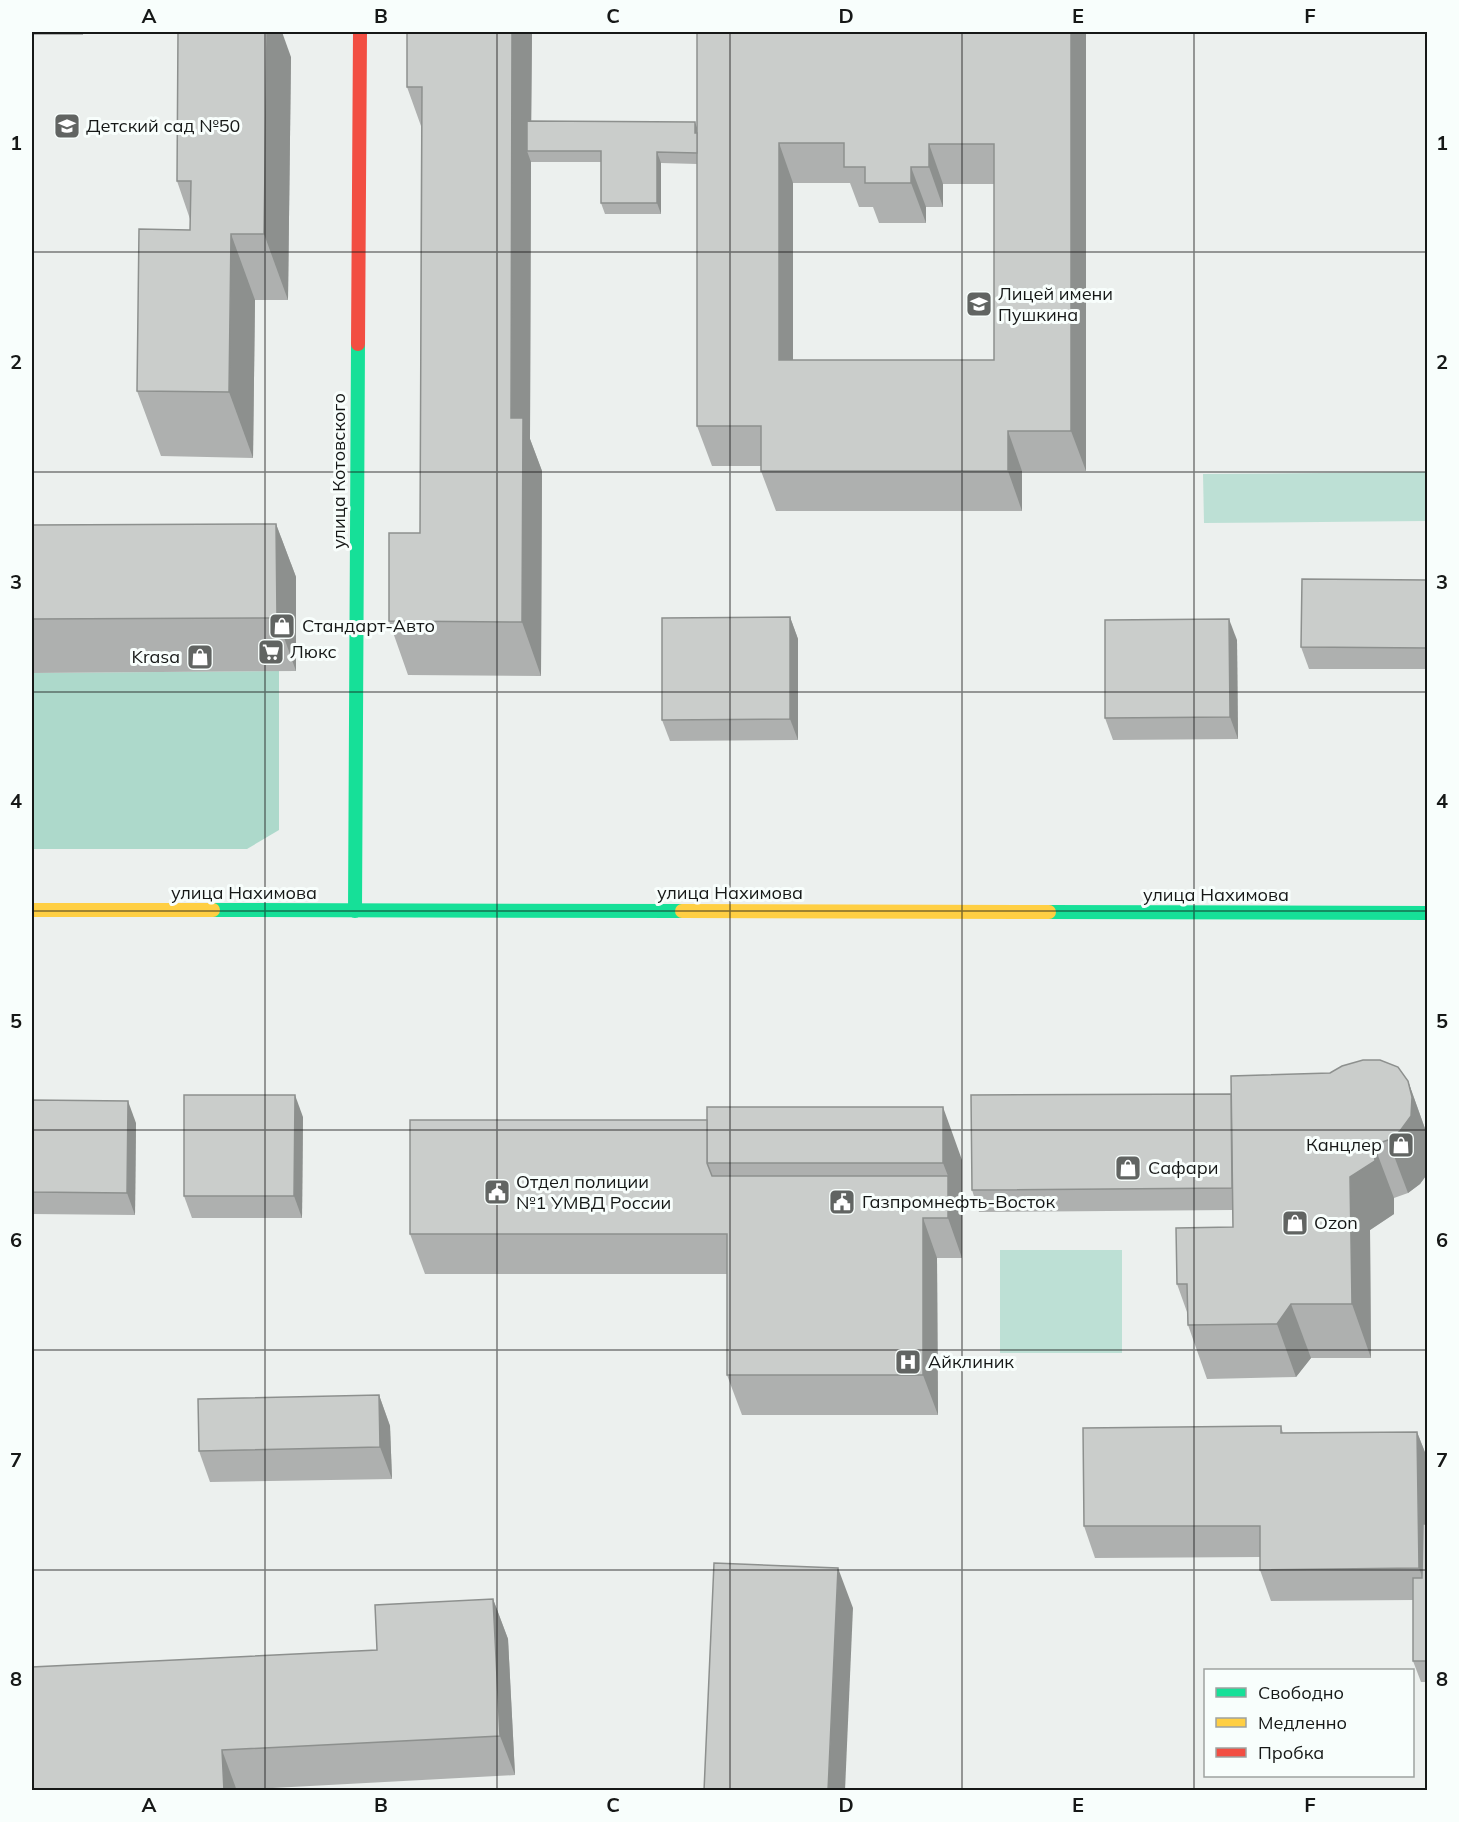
<svg xmlns="http://www.w3.org/2000/svg" width="1459" height="1822" font-family="Mulish,sans-serif">
<rect width="100%" height="100%" fill="#ecf0ee"/>
<g fill="#bde0d5">
<polygon points="1425,472 1425,521 1204,523 1203,474"/>
<rect x="1000" y="1250" width="122" height="103"/>
</g>
<polygon fill="#add9cb" points="279,671 279,830 247,849 32,849 32,673"/>
<g fill="none" stroke-linecap="round" stroke-linejoin="round">
<g stroke="#16e098" stroke-width="14">
<polyline points="213,910 682,911"/>
<polyline points="355,911 358,344"/>
<polyline points="1049,912 1428,913"/>
</g>
<g stroke="#ffcf43" stroke-width="14">
<polyline points="32,910 213,910"/>
<polyline points="682,911 1049,912"/>
</g>
<polyline stroke="#f24e42" stroke-width="14" points="358,344 360,32"/>
</g>
<g fill="#aeb0af" fill-rule="evenodd">
<rect x="32" y="32" width="51" height="3"/>
<path d="M407,32H532L531,121L697,129L1086,32V471H1022V511H776L761,471V466H712L697,426V164L661,163V214H605L601,203V162H531L530,439L542,471L541,676L408,675L389,621L420,533L421,126L407,87ZM793,183H850L859,207H873L879,223H926V207H943V184H994V360H793Z"/>
<polygon points="291,57 288,300 255,300 253,458 161,456 137,391 190,230 190,219 177,181"/>
<polygon points="276,524 296,577 296,671 32,673 32,525"/>
<polygon points="1428,580 1428,669 1309,669 1301,647"/>
<polygon points="790,617 798,639 798,740 670,741 662,720"/>
<polygon points="1237,640 1238,739 1113,740 1105,718"/>
<polygon points="1330,1073 1408,1081 1428,1137 1428,1173 1420,1184 1408,1193 1394,1198 1394,1214 1370,1230 1371,1358 1311,1358 1296,1377 1207,1379 1188,1325 1187,1312 1177,1284 1233,1227 1232,1210 979,1212 972,1190 1231,1094"/>
<polygon points="32,1100 136,1123 135,1215 32,1214"/>
<polygon points="303,1117 302,1218 192,1218 184,1196"/>
<polygon points="410,1120 962,1160 962,1258 937,1258 938,1415 742,1415 727,1375 727,1274 425,1274 410,1234"/>
<polygon points="379,1395 390,1426 392,1479 210,1482 199,1451"/>
<polygon points="1281,1426 1283,1433 1417,1432 1428,1460 1428,1682 1421,1682 1413,1661 1413,1600 1271,1601 1260,1570 1260,1557 1095,1558 1084,1526"/>
<polygon points="493,1599 508,1639 515,1775 237,1790 32,1791 377,1650"/>
</g>
<g fill="#8d908e">
<polygon points="267,32 282,32 291,57 288,300 264,234"/>
<polygon points="512,32 532,32 531,151 527,151 531,162 530,439 542,471 541,676 522,622 511,418"/>
<polygon points="1071,32 1086,32 1086,471 1071,431"/>
<polygon points="695,122 699,133 695,133"/>
<polygon points="779,143 793,183 793,400 779,360"/>
<polygon points="929,144 943,184 943,207 929,167"/>
<polygon points="657,152 661,163 661,214 657,203"/>
<polygon points="911,167 926,207 926,223 911,183"/>
<polygon points="231,234 255,300 253,458 229,392"/>
<polygon points="1008,431 1022,471 1022,511 1008,471"/>
<polygon points="276,524 296,577 296,671 277,618"/>
<polygon points="790,617 798,639 798,740 790,719"/>
<polygon points="1229,619 1237,640 1238,739 1230,717"/>
<polygon points="1408,1081 1428,1137 1428,1173 1420,1184 1408,1193 1388,1140"/>
<polygon points="295,1095 303,1117 302,1218 294,1196"/>
<polygon points="128,1101 136,1123 135,1215 127,1193"/>
<polygon points="943,1107 962,1160 962,1258 948,1218 948,1176 943,1163"/>
<polygon points="1374,1145 1394,1198 1394,1214 1370,1230 1371,1358 1352,1304 1350,1177"/>
<polygon points="923,1218 937,1258 938,1415 923,1375"/>
<polygon points="1291,1304 1311,1358 1296,1377 1277,1324"/>
<polygon points="379,1395 390,1426 392,1479 380,1447"/>
<polygon points="1417,1432 1428,1460 1428,1593 1419,1568"/>
<polygon points="838,1568 853,1608 845,1791 828,1791"/>
<polygon points="493,1599 508,1639 515,1775 500,1736"/>
<polygon points="222,1750 237,1791 224,1791"/>
</g>
<g fill="#cacdcb" stroke="#8d908e" stroke-width="1.5" fill-rule="evenodd">
<polygon points="178,32 267,32 264,234 231,234 229,392 137,391 139,229 190,230 191,181 177,181"/>
<polygon points="407,32 512,32 511,418 523,418 522,622 389,621 389,533 420,533 422,87 407,87"/>
<path d="M697,32H1071V431H1008V471H761V426H697ZM779,143H844V167H865V183H911V167H929V144H994V360H779Z"/>
<polygon points="527,121 695,122 695,133 697,133 697,153 657,152 657,203 601,203 601,151 527,151"/>
<polygon points="276,524 277,618 32,619 32,525"/>
<polygon points="1302,579 1428,580 1428,648 1301,647"/>
<polygon points="790,617 790,719 662,720 662,618"/>
<polygon points="1229,619 1230,717 1105,718 1105,620"/>
<polygon points="1363,1060 1380,1060 1398,1067 1408,1081 1412,1097 1411,1116 1400,1131 1388,1140 1374,1145 1375,1161 1350,1177 1352,1304 1291,1304 1277,1324 1188,1325 1187,1284 1177,1284 1176,1228 1233,1227 1231,1076 1330,1073 1342,1066"/>
<polygon points="1231,1094 1232,1188 972,1190 971,1095"/>
<polygon points="184,1095 295,1095 294,1196 184,1196"/>
<polygon points="32,1100 128,1101 127,1193 32,1192"/>
<rect x="707" y="1107" width="236" height="56"/>
<polygon points="410,1120 707,1120 707,1163 712,1176 948,1176 948,1218 923,1218 923,1375 727,1375 727,1234 410,1234"/>
<polygon points="379,1395 380,1447 199,1451 198,1399"/>
<polygon points="1281,1426 1281,1433 1417,1432 1419,1568 1260,1570 1260,1526 1084,1526 1083,1428"/>
<polygon points="1423,1524 1428,1524 1428,1661 1413,1661 1413,1578 1422,1578"/>
<polygon points="714,1563 838,1568 828,1791 704,1791"/>
<polygon points="493,1599 500,1736 222,1750 224,1791 32,1791 32,1667 377,1650 375,1605"/>
</g>
<path fill="none" stroke="#161817" stroke-width="1.5" stroke-opacity="0.55" d="M265,32V1790M497,32V1790M730,32V1790M962,32V1790M1194,32V1790M32,252H1428M32,472H1428M32,692H1428M32,911H1428M32,1130H1428M32,1350H1428M32,1570H1428"/>
<defs>
<symbol id="school-square" viewBox="-11 -11 22 22"><rect x="-9" y="-9" width="18" height="18" rx="4" fill="#616462" stroke="#f8fefc"/><path d="M0-5L7-2L0 1L-7-2ZM-4 1L0 2.5L4 1V4Q0 6-4 4Z" fill="#fff"/></symbol>
<symbol id="shop-square" viewBox="-11 -11 22 22"><rect x="-9" y="-9" width="18" height="18" rx="4" fill="#616462" stroke="#f8fefc"/><path d="M-5-2.5h2.3a2.7 3.5 0 0 1 5.4 0H5L5.5 6h-11ZM-1.5-2.5h3a1.5 2.3 0 0 0-3 0Z" fill="#fff"/></symbol>
<symbol id="supermarket-square" viewBox="-11 -11 22 22"><rect x="-9" y="-9" width="18" height="18" rx="4" fill="#616462" stroke="#f8fefc"/><path d="M-6-5.5h2.5l.6 2H6L4.5 2H-2.5L-4.4-4H-6ZM-1.5 3.2a1.3 1.3 0 1 0 .1 0ZM3 3.2a1.3 1.3 0 1 0 .1 0Z" fill="#fff"/></symbol>
<symbol id="civic-square" viewBox="-11 -11 22 22"><rect x="-9" y="-9" width="18" height="18" rx="4" fill="#616462" stroke="#f8fefc"/><path d="M-.6-6.5H3V-4.5H.6V-3L4-1V1h2V6H-6V1h2V-1L-.6-3ZM-1.2 2.5V6h2.4V2.5Z" fill="#fff"/></symbol>
<symbol id="hospital-square" viewBox="-11 -11 22 22"><rect x="-9" y="-9" width="18" height="18" rx="4" fill="#616462" stroke="#f8fefc"/><path d="M-5-5h3v3.5h4V-5h3V5h-3V1.5h-4V5h-3Z" fill="#fff"/></symbol>
</defs>
<g fill-rule="evenodd">
<use href="#school-square" x="52" y="111" width="30" height="30"/>
<use href="#school-square" x="964" y="289" width="30" height="30"/>
<use href="#shop-square" x="267" y="611" width="30" height="30"/>
<use href="#supermarket-square" x="256" y="637" width="30" height="30"/>
<use href="#shop-square" x="185" y="642" width="30" height="30"/>
<use href="#shop-square" x="1386" y="1130" width="30" height="30"/>
<use href="#shop-square" x="1113" y="1153" width="30" height="30"/>
<use href="#civic-square" x="482" y="1177" width="30" height="30"/>
<use href="#civic-square" x="827" y="1187" width="30" height="30"/>
<use href="#shop-square" x="1280" y="1208" width="30" height="30"/>
<use href="#hospital-square" x="893" y="1347" width="30" height="30"/>
</g>
<g text-anchor="middle" stroke-width="6" stroke-linejoin="round" paint-order="stroke">
<g font-size="18" fill="#161817" stroke="#f8fefc" text-anchor="start">
<text x="86" y="132">Детский сад №50</text>
<text x="998" y="300">Лицей имени<tspan x="998" dy="21">Пушкина</tspan></text>
<text x="302" y="632">Стандарт-Авто</text>
<text x="290" y="658">Люкс</text>
<text x="180" y="663" text-anchor="end">Krasa</text>
<text x="1382" y="1151" text-anchor="end">Канцлер</text>
<text x="1148" y="1174">Сафари</text>
<text x="516" y="1188">Отдел полиции<tspan x="516" dy="21">№1 УМВД России</tspan></text>
<text x="862" y="1208">Газпромнефть-Восток</text>
<text x="1314" y="1229">Ozon</text>
<text x="928" y="1368">Айклиник</text>
</g>
<g font-size="18" fill="#161817" stroke="#f8fefc">
<text transform="translate(339 471) rotate(-90)" y="6">улица Котовского</text>
<text x="244" y="899">улица Нахимова</text>
<text x="730" y="899">улица Нахимова</text>
<text x="1216" y="901">улица Нахимова</text>
</g>
</g>
<rect width="1459" height="1822" fill="none" stroke="#f8fefc" stroke-width="66"/>
<rect x="1204" y="1669" width="210" height="108" fill="#f8fefc" stroke="#9ea2a0" stroke-width="1.5"/>
<rect x="1216" y="1688" width="30" height="9" fill="#16e098" stroke="#9ea2a0" stroke-width="1.5"/>
<text x="1258" y="1699" font-size="18" fill="#161817">Свободно</text>
<rect x="1216" y="1718" width="30" height="9" fill="#ffcf43" stroke="#9ea2a0" stroke-width="1.5"/>
<text x="1258" y="1729" font-size="18" fill="#161817">Медленно</text>
<rect x="1216" y="1748" width="30" height="9" fill="#f24e42" stroke="#9ea2a0" stroke-width="1.5"/>
<text x="1258" y="1759" font-size="18" fill="#161817">Пробка</text>
<rect x="33" y="33" width="1393" height="1756" fill="none" stroke="#161817" stroke-width="2"/>
<g font-size="20" text-anchor="middle" font-weight="bold" fill="#161817">
<text x="149" y="23">A</text>
<text x="381" y="23">B</text>
<text x="613" y="23">C</text>
<text x="846" y="23">D</text>
<text x="1078" y="23">E</text>
<text x="1310" y="23">F</text>
<text x="16" y="150">1</text>
<text x="1442" y="150">1</text>
<text x="16" y="369">2</text>
<text x="1442" y="369">2</text>
<text x="16" y="589">3</text>
<text x="1442" y="589">3</text>
<text x="16" y="808">4</text>
<text x="1442" y="808">4</text>
<text x="16" y="1028">5</text>
<text x="1442" y="1028">5</text>
<text x="16" y="1247">6</text>
<text x="1442" y="1247">6</text>
<text x="16" y="1467">7</text>
<text x="1442" y="1467">7</text>
<text x="16" y="1686">8</text>
<text x="1442" y="1686">8</text>
<text x="149" y="1812">A</text>
<text x="381" y="1812">B</text>
<text x="613" y="1812">C</text>
<text x="846" y="1812">D</text>
<text x="1078" y="1812">E</text>
<text x="1310" y="1812">F</text>
</g>
</svg>
